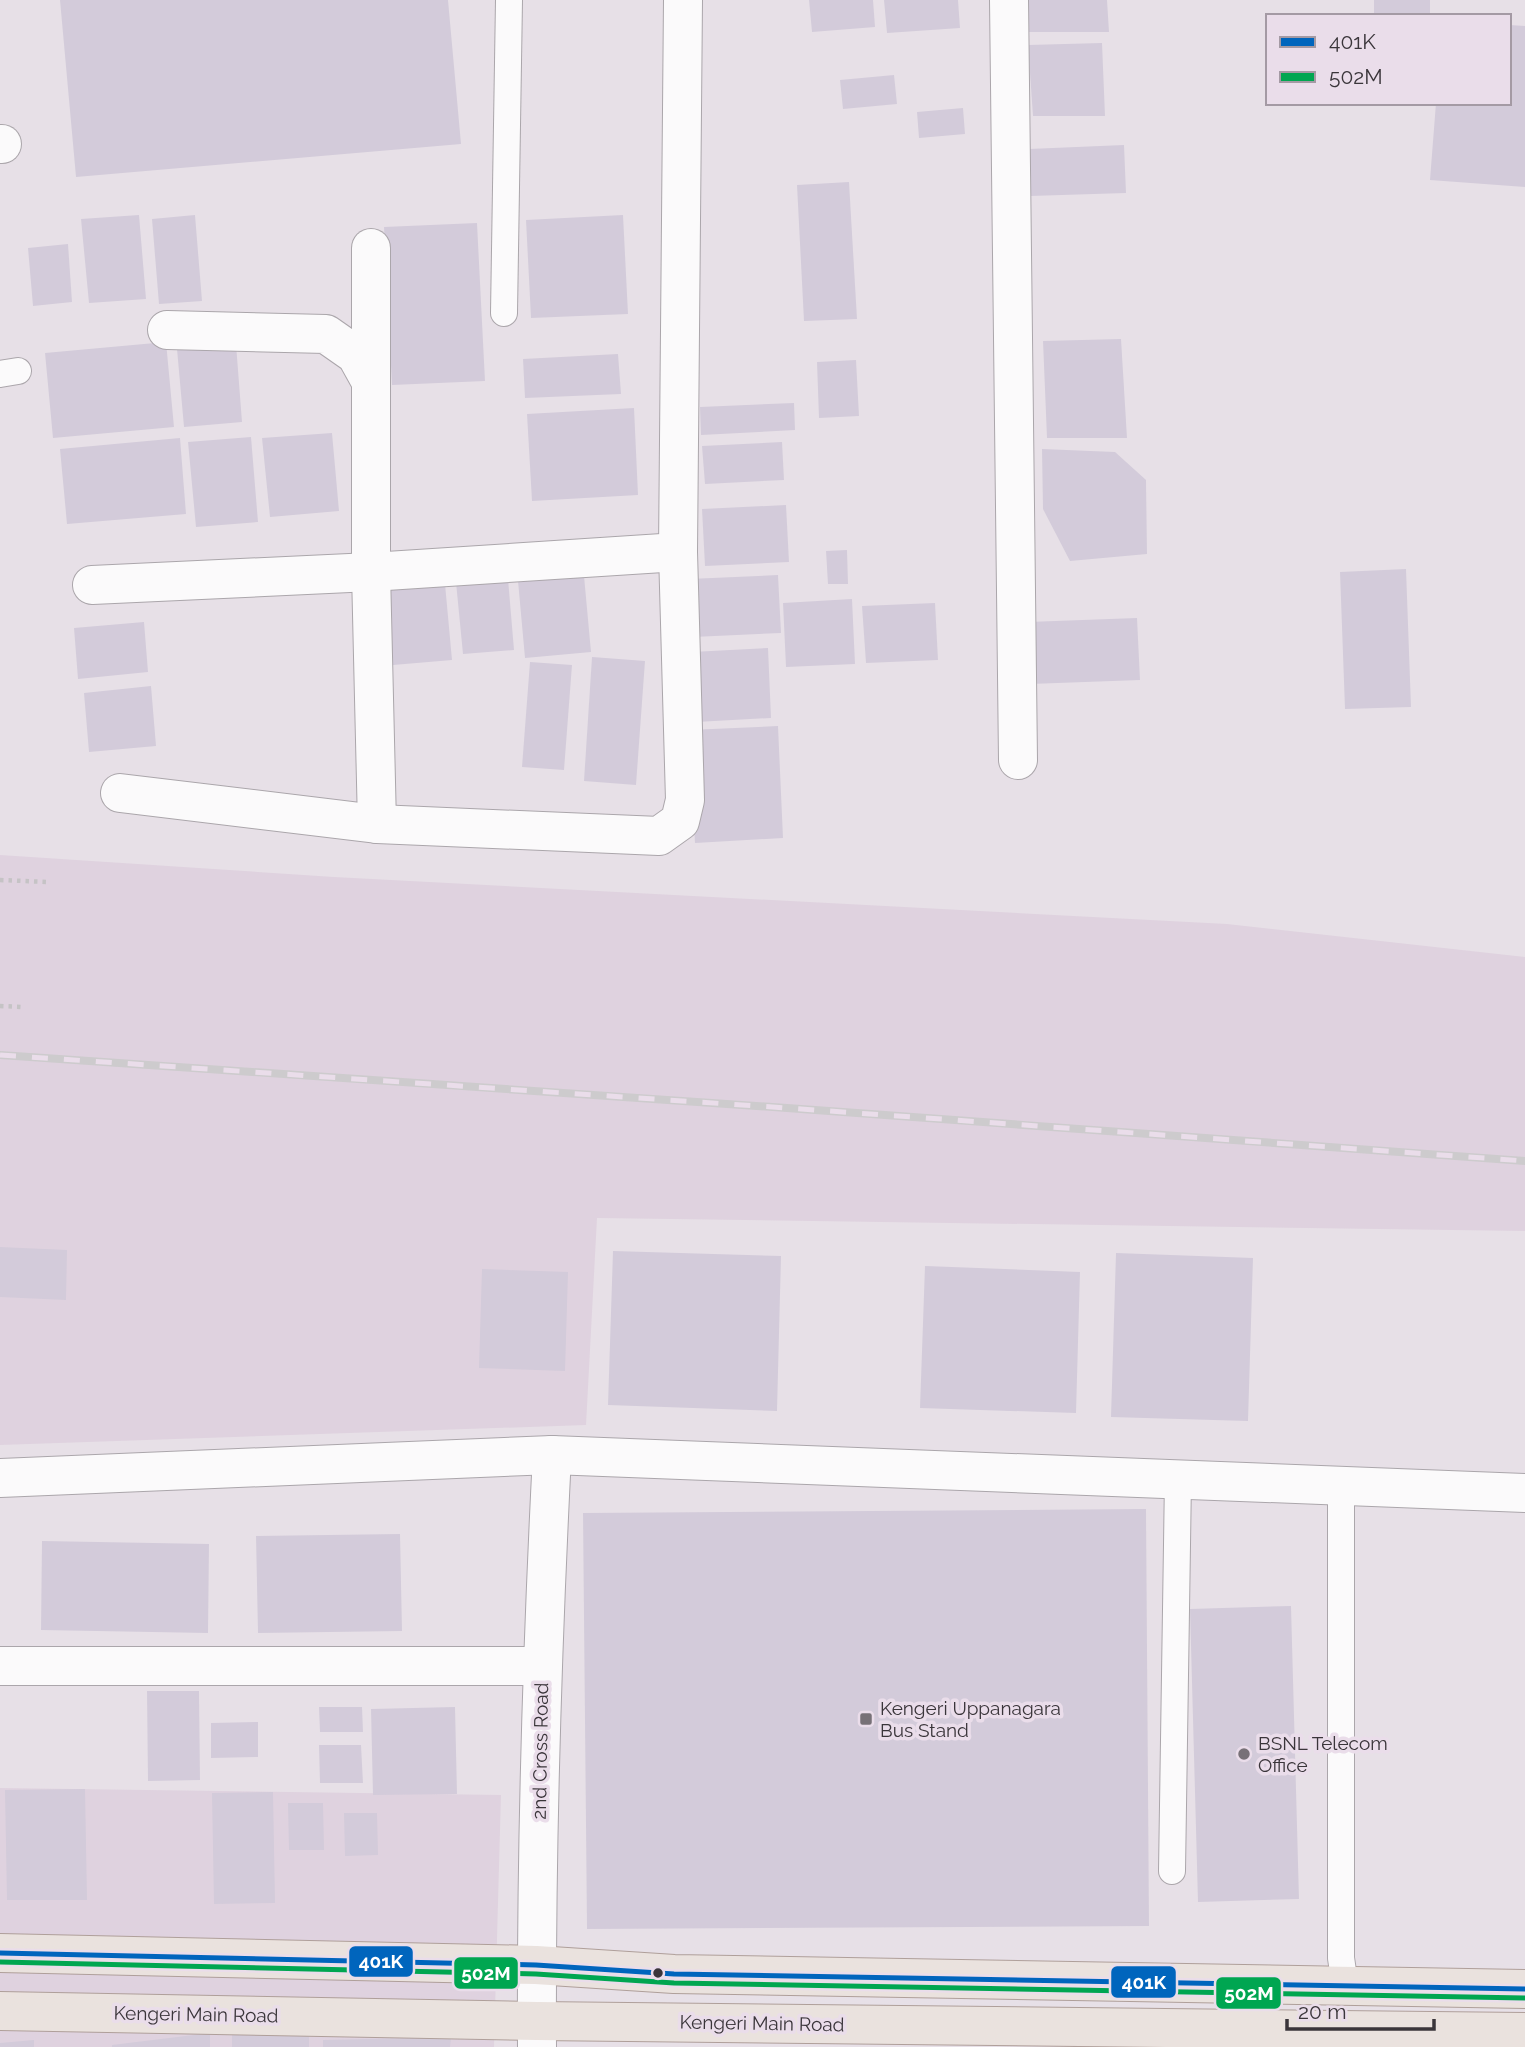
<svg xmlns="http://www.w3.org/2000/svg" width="1525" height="2047" font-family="Raleway,sans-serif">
<rect width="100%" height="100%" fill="#e7e0e7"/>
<g fill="#dfd2df">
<polygon points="0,855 334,877 1227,924 1525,957 1525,1231 597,1218 586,1425 0,1445"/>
<polygon points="0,1788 501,1795 494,2047 0,2047"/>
</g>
<g fill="#d3cbda">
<polygon points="60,0 448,0 461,144 76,177"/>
<polygon points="809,0 873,0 875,27 812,32"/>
<polygon points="884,0 958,0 960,28 887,33"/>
<polygon points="1029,0 1107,0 1109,32 1029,32"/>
<rect x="1374" y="0" width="56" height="16"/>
<polygon points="1509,25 1525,26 1525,187 1430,180 1436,103 1509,103"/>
<polygon points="1102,43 1105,116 1033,116 1028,45"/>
<polygon points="894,75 897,104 843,109 840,80"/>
<polygon points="963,108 965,134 919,138 917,112"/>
<polygon points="1124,145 1126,193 1030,196 1029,149"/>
<polygon points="849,182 857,319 804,321 797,185"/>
<polygon points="139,215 146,299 89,303 81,219"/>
<polygon points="195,215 202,301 159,304 152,219"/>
<polygon points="623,215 628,314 531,318 526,220"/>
<polygon points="477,223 485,381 392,385 384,227"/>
<polygon points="68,244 72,302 33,306 28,248"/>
<polygon points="1121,339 1127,438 1047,438 1043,341"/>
<polygon points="166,342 174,427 53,438 45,353"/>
<polygon points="236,344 242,422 184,427 177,349"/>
<polygon points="618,354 621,394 525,398 523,359"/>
<polygon points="856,360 859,416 819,418 817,362"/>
<polygon points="794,403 795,430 701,435 700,407"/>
<polygon points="634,408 638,495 532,501 527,414"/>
<polygon points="332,433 339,511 270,517 262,438"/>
<polygon points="251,437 258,522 196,527 188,442"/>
<polygon points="180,438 186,514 67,524 60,449"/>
<polygon points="782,442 784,480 705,484 702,446"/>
<polygon points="1042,449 1115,452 1146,480 1147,554 1070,561 1043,509"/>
<polygon points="786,505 789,562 705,566 702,509"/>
<polygon points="847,550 848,584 828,584 826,551"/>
<polygon points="583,565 591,652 525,658 517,570"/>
<polygon points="507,567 514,650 463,654 455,572"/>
<polygon points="1406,569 1411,707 1345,709 1340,572"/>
<polygon points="444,573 452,660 393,665 385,577"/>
<polygon points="778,575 781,633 693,637 689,579"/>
<polygon points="852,599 855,664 786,667 783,603"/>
<polygon points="935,603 938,660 866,663 862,606"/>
<polygon points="1137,618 1140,680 1030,684 1028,622"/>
<polygon points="144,622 148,672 78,679 74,628"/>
<polygon points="768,648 771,718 696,722 692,652"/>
<polygon points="592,657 645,661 636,785 584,781"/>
<polygon points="530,662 572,665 564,770 522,767"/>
<polygon points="151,686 156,746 89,752 84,693"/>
<polygon points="778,726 783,838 695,843 689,730"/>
<polygon points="0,1247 67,1250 66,1300 0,1297"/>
<polygon points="613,1251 781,1256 777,1411 608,1405"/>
<polygon points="1116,1253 1253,1258 1248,1421 1111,1417"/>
<polygon points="925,1266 1080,1272 1076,1413 920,1408"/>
<polygon points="482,1269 568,1272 565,1371 479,1368"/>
<polygon points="1146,1509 1149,1926 587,1929 583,1513"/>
<polygon points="400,1534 402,1631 258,1633 256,1536"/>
<polygon points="42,1541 209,1544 208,1633 41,1630"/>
<polygon points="1291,1606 1299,1899 1198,1902 1190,1609"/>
<polygon points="147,1691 199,1691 200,1780 148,1781"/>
<polygon points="319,1707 362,1707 363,1732 320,1732"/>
<polygon points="455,1707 457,1794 373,1795 371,1709"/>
<polygon points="258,1722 258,1757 211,1758 211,1723"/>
<polygon points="319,1745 361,1745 363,1783 320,1783"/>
<polygon points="85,1789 87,1900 7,1900 5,1790"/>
<polygon points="273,1792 275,1903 214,1904 212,1793"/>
<polygon points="288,1803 323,1803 324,1850 289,1850"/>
<polygon points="344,1813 377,1813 378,1855 345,1856"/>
<polygon points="232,2031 309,2032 309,2047 232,2047"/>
<polygon points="210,2033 210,2047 112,2047 112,2045"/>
<polygon points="451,2037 450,2047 323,2047 323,2040"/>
<polygon points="34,2040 34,2047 0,2047 0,2043"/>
</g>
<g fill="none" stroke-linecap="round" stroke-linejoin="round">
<defs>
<g id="lane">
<polyline points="504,313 509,0"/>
<polyline points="0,374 18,371"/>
<polyline points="1341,1486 1341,1958 1345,1985"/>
<polyline points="1172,1871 1178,1479"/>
</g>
<g id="street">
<polyline points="1009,0 1018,760"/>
<polyline points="0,144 2,144"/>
<polyline points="167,330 326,334 356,355 371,382 371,572 377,824"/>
<polyline points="371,382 371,248"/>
<polyline points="92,585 371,572 678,552"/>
<polyline points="120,793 377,824 659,836 680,821 685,800 678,552 683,0"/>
<polyline points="0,1666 542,1666"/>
<path d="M537,2047C536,1849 542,1652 552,1455"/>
</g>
<polyline id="secondary" points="0,1478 552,1455 1525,1493"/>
<g id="primary">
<polyline points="0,1953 536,1965 674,1974 1525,1989"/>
<polyline points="0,2011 537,2021 1525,2032"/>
</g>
</defs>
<use href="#lane" stroke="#aba6ab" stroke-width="28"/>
<use href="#street" stroke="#aba6ab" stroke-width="40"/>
<use href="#secondary" stroke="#aba6ab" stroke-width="40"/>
<use href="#primary" stroke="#af9f9a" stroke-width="40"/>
<g stroke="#c5c3c5" stroke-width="4.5" stroke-dasharray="3.5 5" stroke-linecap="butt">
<polyline points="0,880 48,882"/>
<polyline points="0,1006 23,1007"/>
</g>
<use href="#lane" stroke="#fbfafb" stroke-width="26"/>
<use href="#street" stroke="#fbfafb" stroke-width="38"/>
<use href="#secondary" stroke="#fbfafb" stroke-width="38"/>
<use href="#primary" stroke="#eae2de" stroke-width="38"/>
<defs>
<polyline id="rail" points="0,1055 787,1108 1525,1161"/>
</defs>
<use href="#rail" stroke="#cdcbcd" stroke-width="8"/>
<use href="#rail" stroke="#eaddea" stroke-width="5" stroke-dasharray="16" stroke-linecap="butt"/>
<defs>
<polyline id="bus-1" points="0,1953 536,1965 674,1974 1525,1989"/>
<polyline id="bus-2" points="0,1962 536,1974 674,1983 1525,1998"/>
</defs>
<use href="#bus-1" stroke="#eaddea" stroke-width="10"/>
<use href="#bus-2" stroke="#eaddea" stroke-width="10"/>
<use href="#bus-1" stroke="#0065bd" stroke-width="5"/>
<use href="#bus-2" stroke="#00a651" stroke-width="5"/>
</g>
<g fill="#777177" stroke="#eaddea" stroke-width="2.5">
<rect x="859" y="1712" width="14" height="14" rx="3.5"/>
<circle cx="1244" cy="1754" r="7"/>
</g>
<circle fill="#3a353a" stroke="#eaddea" stroke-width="2.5" cx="658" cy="1973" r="6"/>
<g text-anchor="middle" stroke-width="7" stroke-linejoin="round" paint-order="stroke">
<g font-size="19" fill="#3a353a" stroke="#eaddea" text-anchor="start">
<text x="880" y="1715">Kengeri Uppanagara<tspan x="880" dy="22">Bus Stand</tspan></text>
<text x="1258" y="1750">BSNL Telecom<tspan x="1258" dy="22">Office</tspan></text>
</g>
<g font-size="19" fill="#3a353a" stroke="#eaddea">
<text transform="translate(540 1751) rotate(-89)" y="7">2nd Cross Road</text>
<text transform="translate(196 2014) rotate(1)" y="7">Kengeri Main Road</text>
<text transform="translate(762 2023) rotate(1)" y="7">Kengeri Main Road</text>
</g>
</g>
<g stroke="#eaddea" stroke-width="2.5">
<rect x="348" y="1945" width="66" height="33" rx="7" fill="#0065bd"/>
<rect x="453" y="1956" width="66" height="34" rx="7" fill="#00a651"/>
<rect x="1110" y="1965" width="67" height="34" rx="7" fill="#0065bd"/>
<rect x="1215" y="1976" width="67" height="34" rx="7" fill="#00a651"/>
</g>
<g font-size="19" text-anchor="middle" font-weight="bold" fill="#fff">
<text x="381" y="1968">401K</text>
<text x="486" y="1980">502M</text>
<text x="1144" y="1989">401K</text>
<text x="1249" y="2000">502M</text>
</g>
<rect x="1266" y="14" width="245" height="91" fill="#eaddea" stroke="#a49aa4" stroke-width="2"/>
<rect x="1280" y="37" width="35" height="10" fill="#0065bd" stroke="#a49aa4" stroke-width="2"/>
<text x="1329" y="49" font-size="21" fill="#3a353a">401K</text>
<rect x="1280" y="72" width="35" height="10" fill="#00a651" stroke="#a49aa4" stroke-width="2"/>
<text x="1329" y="84" font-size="21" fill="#3a353a">502M</text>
<path d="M1287 2019v10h147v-10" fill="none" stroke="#3a353a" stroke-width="3.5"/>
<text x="1298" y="2019" font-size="21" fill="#3a353a" stroke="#eaddea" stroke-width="5" paint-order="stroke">20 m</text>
</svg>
